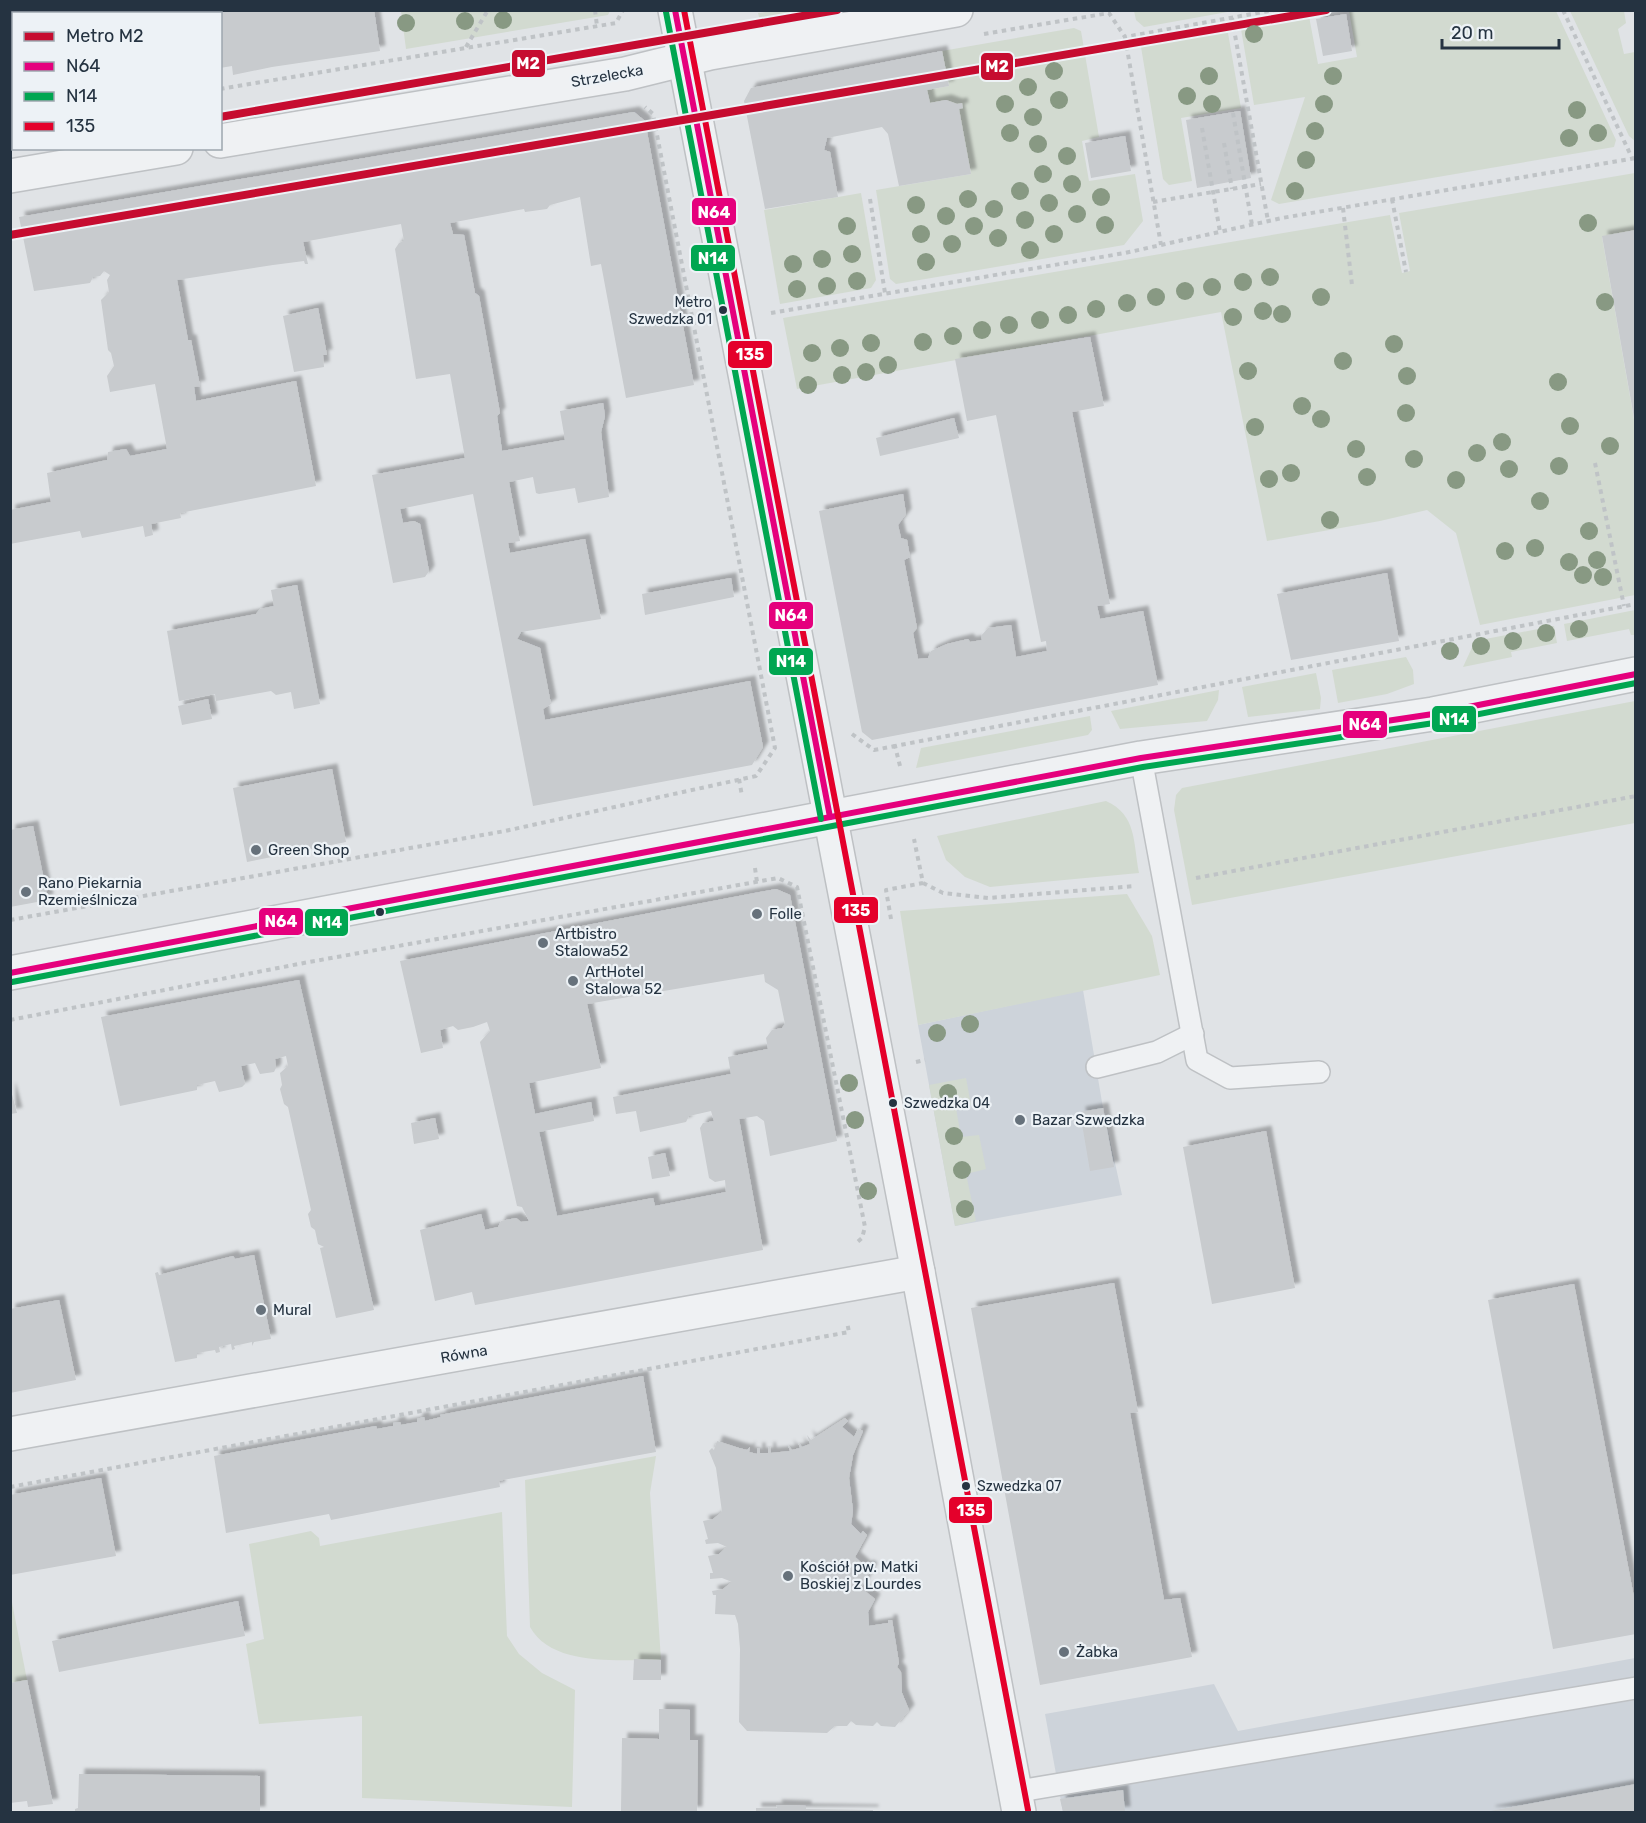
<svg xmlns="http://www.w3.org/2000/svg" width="1646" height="1823" font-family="Rubik,sans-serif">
<defs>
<filter id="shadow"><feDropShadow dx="5.5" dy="-5.5" stdDeviation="1.5" flood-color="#0004"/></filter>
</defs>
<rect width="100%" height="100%" fill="#e0e3e6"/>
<g fill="#cdd3da">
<polygon points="1083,990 1103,1108 1122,1195 955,1226 918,1025"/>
<polygon points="1635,1658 1635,1812 1063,1812 1045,1714 1214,1684 1238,1731"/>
</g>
<g fill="#d2dad0">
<polygon points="401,11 401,10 610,11 608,15 406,49"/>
<polygon points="773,11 773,10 841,11 761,25 758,13"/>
<polygon points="1134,11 1134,10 1233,11 1144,27 1136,20"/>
<polygon points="1308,11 1318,64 1357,57 1349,11 1556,11 1616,140 1614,147 1279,204 1271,200 1305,97 1254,105 1241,29 1246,23"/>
<polygon points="1570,11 1624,11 1626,23 1618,29 1624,54 1635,52 1635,141 1629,136"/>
<polygon points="1220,27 1228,33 1241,108 1181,118 1192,181 1169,185 1163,179 1141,47 1146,40"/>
<polygon points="1074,28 1081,31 1099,137 1082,141 1089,181 1135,174 1143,221 1124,245 896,284 890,279 876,190 971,174 957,104 946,100 930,103 927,90 949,86 942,51"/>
<polygon points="1635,173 1635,230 1602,237 1635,425 1635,595 1480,625 1456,533 1427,510 1380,521 1267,541 1221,312 797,389 783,318 1390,215 1402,273 1410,271 1399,213"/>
<polygon points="861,193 876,280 871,288 780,304 764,210"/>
<polygon points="1635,610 1635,635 1631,635 1629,629 1567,641 1564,624"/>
<polygon points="1554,626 1557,643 1511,652 1512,657 1463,667 1475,641"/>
<polygon points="1406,657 1413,670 1414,684 1387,694 1338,703 1332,670"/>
<polygon points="1316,673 1321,698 1320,709 1248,717 1242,687"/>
<polygon points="1219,690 1218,700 1207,721 1120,729 1111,711"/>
<polygon points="1635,701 1635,823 1192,905 1174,810 1176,795 1182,788"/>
<polygon points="1090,716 1092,730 1088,735 916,768 921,748"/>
<path d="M1106,801C1137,815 1133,842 1139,873L990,887L965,877L946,860L937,836Z"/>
<polygon points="1127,894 1152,936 1160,975 918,1025 900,911"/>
<polygon points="966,1078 971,1105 956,1108 961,1137 979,1135 986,1169 966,1174 976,1221 955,1226 929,1085"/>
<path d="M656,1456L650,1493L661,1660C621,1659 553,1668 530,1627L525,1480Z"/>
<polygon points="502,1512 507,1636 519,1654 542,1673 575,1690 572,1807 362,1798 362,1716 259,1724 246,1644 264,1639 249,1544 311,1531 319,1538 320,1546"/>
<polygon points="10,1592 27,1680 11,1683 10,1683"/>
</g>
<g fill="#c8cbce" fill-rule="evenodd" filter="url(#shadow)">
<polygon points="169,10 374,10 380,51 272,67 233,75 232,66 220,68 220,14 159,14"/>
<polygon points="1346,14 1352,51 1323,56 1316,19"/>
<polygon points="14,34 14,112 10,112 10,35"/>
<polygon points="942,51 949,86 927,90 930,103 946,100 957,104 962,103 963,108 959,109 971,174 899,186 888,134 882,127 827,138 824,150 830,152 838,197 765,209 744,101 751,88"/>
<polygon points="1240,111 1251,178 1197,188 1186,120"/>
<polygon points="634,112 645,121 694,385 626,398 601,264 591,266 580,197 550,205 547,209 525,212 524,209 450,223 453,234 464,235 475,293 479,296 500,413 497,416 502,451 565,440 560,411 603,403 605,416 601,432 609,497 578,503 575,488 539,494 536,493 533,477 509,482 520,541 508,543 510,553 585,539 601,619 521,632 517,639 540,648 551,704 543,709 545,720 750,681 763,747 752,765 533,806 473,494 400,509 403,523 414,521 420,524 429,571 425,577 393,583 372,475 465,458 450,374 416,379 395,249 399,243 404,241 401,224 303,242 308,264 305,264 304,261 273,265 177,280 188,340 191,340 200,386 194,387 196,401 296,381 316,486 180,513 181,518 151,524 153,535 145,537 143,526 82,538 80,531 10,544 10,510 51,502 47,473 107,460 108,452 126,449 130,456 167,449 155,384 110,392 107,376 114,366 111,353 108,350 101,300 109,292 107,280 110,275 104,271 100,276 93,277 90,283 34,291 19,217"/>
<polygon points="1125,136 1131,171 1091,178 1085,143"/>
<polygon points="1636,230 1636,418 1634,418 1602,236"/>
<polygon points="318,308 327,355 323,355 324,367 294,372 283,316"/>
<polygon points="1090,337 1104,406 1072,412 1110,604 1097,606 1100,619 1143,611 1158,685 872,740 862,732 819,511 903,494 906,514 898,525 901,538 907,540 910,557 904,560 917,628 913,633 918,659 928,658 931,651 947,644 968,639 970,642 982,640 981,636 988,628 1011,625 1016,657 1047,651 1046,641 1041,642 996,415 967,421 955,359"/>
<polygon points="954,418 959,438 880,456 876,438"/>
<polygon points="1387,573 1399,641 1291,660 1277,594"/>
<polygon points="731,578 734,597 645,615 642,594"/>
<polygon points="297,585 320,704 294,709 291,692 276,695 271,691 216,701 215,694 179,701 167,631 256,614 260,609 274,606 271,590"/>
<polygon points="208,699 212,719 182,725 178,706"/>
<polygon points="332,769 346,842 247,862 233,788"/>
<polygon points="33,826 48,900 10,907 10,830"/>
<path d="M776,889L790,895L837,1141L770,1156L764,1121L757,1116L739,1119L763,1250L475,1305L472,1292L435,1301L420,1230L481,1214L485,1230L498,1227L501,1221L516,1218L521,1222L529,1221L522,1207L517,1206L480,1042L490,1031L487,1022L473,1027L458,1030L453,1026L440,1030L443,1048L421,1053L400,961ZM764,974L765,982L778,990L785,1024L782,1028L772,1030L766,1038L768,1049L728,1057L731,1074L613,1097L616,1114L636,1111L640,1132L686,1122L689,1116L711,1111L714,1121L703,1123L700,1128L709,1178L715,1182L725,1180L726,1192L655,1206L653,1198L557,1216L539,1132L594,1121L591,1102L535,1114L529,1083L601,1068L587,1004Z"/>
<polygon points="299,980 374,1310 336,1318 320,1248 324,1247 318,1244 315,1230 311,1227 308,1214 311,1210 288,1107 284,1104 280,1089 282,1085 280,1073 288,1066 286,1056 275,1059 276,1068 274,1072 260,1074 255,1063 241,1066 245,1084 242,1087 219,1092 215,1081 197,1085 197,1090 120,1106 101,1017"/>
<polygon points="10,1087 17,1113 10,1114"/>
<polygon points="1103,1108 1114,1167 1090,1171 1080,1112"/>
<polygon points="435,1118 439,1139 414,1144 411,1123"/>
<polygon points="1266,1131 1295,1288 1212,1304 1183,1147"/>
<polygon points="665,1153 670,1176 652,1179 648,1157"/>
<polygon points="254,1255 271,1339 254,1342 252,1346 252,1342 234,1346 235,1349 232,1350 231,1344 219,1347 220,1352 216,1353 215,1350 197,1353 197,1358 175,1362 155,1273 158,1272 159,1275 233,1256 235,1259"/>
<polygon points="1114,1283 1138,1412 1130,1413 1164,1600 1180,1598 1192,1657 1040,1685 971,1308"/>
<polygon points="1574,1284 1636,1608 1636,1634 1553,1649 1488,1300"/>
<polygon points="59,1300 76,1380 10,1393 10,1309"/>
<polygon points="643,1376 656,1452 503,1480 499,1481 500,1487 331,1520 329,1514 226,1533 214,1456 376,1426 377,1429 393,1426 393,1423 400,1422 401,1425 417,1422 417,1419 424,1417 425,1421 441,1417 440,1415"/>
<polygon points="845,1418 848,1421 842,1427 854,1437 858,1429 863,1431 853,1455 849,1478 853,1511 851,1524 861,1534 863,1531 867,1535 855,1557 866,1567 868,1565 872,1568 861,1588 875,1599 868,1612 869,1626 888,1623 888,1620 892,1620 899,1663 897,1667 901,1672 902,1693 909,1710 895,1727 881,1726 877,1722 873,1726 856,1725 851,1721 847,1726 835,1726 827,1733 747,1731 739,1722 740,1649 738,1624 735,1615 715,1614 716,1595 713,1595 712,1591 723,1589 732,1582 722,1578 710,1579 710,1573 713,1573 708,1556 719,1554 727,1547 718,1543 706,1544 705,1540 708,1539 703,1521 713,1519 722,1512 716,1468 709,1451 712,1448 714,1450 717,1441 739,1448 747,1450 750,1447 749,1452 757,1454 757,1448 760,1448 760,1453 768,1453 768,1448 770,1447 771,1453 790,1451 788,1445 792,1450 800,1448 798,1442 802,1447 810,1444 807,1435 811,1440"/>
<polygon points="101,1478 116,1556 10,1575 10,1495"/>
<polygon points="238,1601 245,1636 59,1672 52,1641"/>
<polygon points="634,1659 661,1660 661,1680 633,1680"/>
<polygon points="27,1680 53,1804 28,1807 27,1801 10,1803 10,1683"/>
<polygon points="659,1709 690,1710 690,1740 698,1740 697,1812 621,1812 622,1738 659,1739"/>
<polygon points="79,1774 260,1776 260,1812 75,1812 75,1809 78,1808"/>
<polygon points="1636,1784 1636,1812 1490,1812 1490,1811"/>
<polygon points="1123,1790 1125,1812 1063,1812 1060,1799"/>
<polygon points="776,1805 806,1806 806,1809 873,1810 873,1812 756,1812 756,1808 777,1808"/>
</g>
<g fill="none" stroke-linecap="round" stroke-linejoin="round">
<defs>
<g id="service">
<polyline points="1141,758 1197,1060 1230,1078 1319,1072"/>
<polyline points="1097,1067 1157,1052 1193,1034"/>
<polyline points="1013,1792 1636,1688"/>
</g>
<g id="minor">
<polyline points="220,141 625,74 710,53 956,10"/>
<polyline points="10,176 176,148"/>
<polyline points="10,973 1141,758 1433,714 1636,674"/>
<polyline points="10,1434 918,1272"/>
</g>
<polyline id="tertiary" points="675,10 918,1272 1019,1812"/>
</defs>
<use href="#service" stroke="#bec1c4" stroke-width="24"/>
<use href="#minor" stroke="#bec1c4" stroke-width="36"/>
<use href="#tertiary" stroke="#bec1c4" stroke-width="36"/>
<g stroke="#bfc3c6" stroke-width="4" stroke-dasharray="4.5 4.5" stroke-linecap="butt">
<polyline points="33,10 42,10"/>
<polyline points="595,10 597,26"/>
<polyline points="1563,10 1632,158"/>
<polyline points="1232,18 1268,221"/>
<polyline points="984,34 1109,13 1125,37 1274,10"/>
<polyline points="1125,37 1161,245"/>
<polyline points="466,47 488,10"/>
<polyline points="220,89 616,23 623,10"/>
<polyline points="1233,113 1252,225"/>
<polyline points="10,124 14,124"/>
<polyline points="1202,128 1220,232"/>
<polyline points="1224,143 1232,189"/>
<polyline points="870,199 885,293"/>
<polyline points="1392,199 1406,272"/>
<polyline points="1153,202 1261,184"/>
<polyline points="1343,208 1352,285"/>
<polyline points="771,313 1125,253 1282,218 1636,158"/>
<polyline points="1595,463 1624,606"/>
<polyline points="852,734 874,750 895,746"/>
<polyline points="900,766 895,746 1636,604"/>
<polyline points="739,779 742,796"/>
<polyline points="755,868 757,882"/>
<polyline points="1196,878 1636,796"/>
<polyline points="923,883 943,893 988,898 1135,886"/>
<polyline points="891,919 886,890 923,883 914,839"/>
<polyline points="10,920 505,831 756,776 775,748 653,114 645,107"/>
<polyline points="10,1020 309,962 778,878 797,887 865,1227 862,1238 855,1244"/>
<polyline points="916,1062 925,1060"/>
<polyline points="10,1487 849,1332 847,1322"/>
</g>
<use href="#service" stroke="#eff1f3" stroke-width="21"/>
<use href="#minor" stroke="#eff1f3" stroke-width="33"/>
<use href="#tertiary" stroke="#eff1f3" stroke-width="33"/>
<defs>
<g id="bus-1">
<polyline points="675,10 830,817"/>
<polyline points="10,973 1141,758 1433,714 1636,674"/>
</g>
<g id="bus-2">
<polyline points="666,12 821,819"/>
<polyline points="12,982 1143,767 1434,723 1636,683"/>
</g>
<polyline id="bus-3" points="684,10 1028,1810"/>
</defs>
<use href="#bus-1" stroke="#edf2f6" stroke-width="10"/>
<use href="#bus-2" stroke="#edf2f6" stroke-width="10"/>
<use href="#bus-3" stroke="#edf2f6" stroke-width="10"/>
<use href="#bus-1" stroke="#e5007d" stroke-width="6"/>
<use href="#bus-2" stroke="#00a651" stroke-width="6"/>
<use href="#bus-3" stroke="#e4002b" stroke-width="6"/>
<defs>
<g id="metro-1">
<polyline points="220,117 837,10"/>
<polyline points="10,235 1326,10"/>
</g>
</defs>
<use href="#metro-1" stroke="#edf2f6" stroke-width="12"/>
<use href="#metro-1" stroke="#c60c30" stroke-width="8"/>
</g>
<g fill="#889983">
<circle cx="503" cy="20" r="9"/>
<circle cx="465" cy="21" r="9"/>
<circle cx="406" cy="23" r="9"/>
<circle cx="1254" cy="34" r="9"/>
<circle cx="1054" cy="71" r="9"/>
<circle cx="1209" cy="76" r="9"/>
<circle cx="1333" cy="76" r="9"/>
<circle cx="1028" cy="87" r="9"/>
<circle cx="1187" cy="96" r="9"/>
<circle cx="1059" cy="100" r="9"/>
<circle cx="1005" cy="104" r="9"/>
<circle cx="1212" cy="104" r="9"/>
<circle cx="1324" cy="104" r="9"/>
<circle cx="1577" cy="110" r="9"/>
<circle cx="1033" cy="117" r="9"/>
<circle cx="1315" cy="131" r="9"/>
<circle cx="1010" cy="133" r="9"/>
<circle cx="1598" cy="133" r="9"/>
<circle cx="1569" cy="138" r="9"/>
<circle cx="1038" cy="144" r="9"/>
<circle cx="1067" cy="156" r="9"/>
<circle cx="1306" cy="160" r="9"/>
<circle cx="1043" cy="174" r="9"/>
<circle cx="1072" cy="184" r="9"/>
<circle cx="1020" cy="191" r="9"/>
<circle cx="1295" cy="191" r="9"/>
<circle cx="1101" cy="197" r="9"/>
<circle cx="968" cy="199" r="9"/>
<circle cx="1049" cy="203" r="9"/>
<circle cx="916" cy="205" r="9"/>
<circle cx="994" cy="209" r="9"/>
<circle cx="1077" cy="214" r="9"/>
<circle cx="946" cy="216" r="9"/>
<circle cx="1025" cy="220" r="9"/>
<circle cx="1588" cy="223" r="9"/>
<circle cx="1105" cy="225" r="9"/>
<circle cx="847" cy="226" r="9"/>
<circle cx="974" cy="226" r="9"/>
<circle cx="921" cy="234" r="9"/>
<circle cx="1054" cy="234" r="9"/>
<circle cx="998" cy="238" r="9"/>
<circle cx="952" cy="244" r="9"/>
<circle cx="1030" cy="250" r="9"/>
<circle cx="852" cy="254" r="9"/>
<circle cx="822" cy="259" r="9"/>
<circle cx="926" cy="262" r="9"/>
<circle cx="793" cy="264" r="9"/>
<circle cx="1270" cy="277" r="9"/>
<circle cx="857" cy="281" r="9"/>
<circle cx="1243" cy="282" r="9"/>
<circle cx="827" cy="286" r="9"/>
<circle cx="1212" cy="287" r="9"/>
<circle cx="797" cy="289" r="9"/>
<circle cx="1185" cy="291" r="9"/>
<circle cx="1156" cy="297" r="9"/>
<circle cx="1321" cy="297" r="9"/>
<circle cx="1605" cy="302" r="9"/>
<circle cx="1127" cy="303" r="9"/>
<circle cx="1096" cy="309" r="9"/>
<circle cx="1263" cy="311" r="9"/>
<circle cx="1282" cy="314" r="9"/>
<circle cx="1068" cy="315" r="9"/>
<circle cx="1233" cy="317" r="9"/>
<circle cx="1040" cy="320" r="9"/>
<circle cx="1009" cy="325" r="9"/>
<circle cx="982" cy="330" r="9"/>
<circle cx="953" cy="336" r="9"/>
<circle cx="923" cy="342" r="9"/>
<circle cx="871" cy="343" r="9"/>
<circle cx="1394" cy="344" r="9"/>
<circle cx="840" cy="348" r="9"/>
<circle cx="812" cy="353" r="9"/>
<circle cx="1343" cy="361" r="9"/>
<circle cx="888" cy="365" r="9"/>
<circle cx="1248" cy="371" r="9"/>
<circle cx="866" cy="372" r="9"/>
<circle cx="842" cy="375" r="9"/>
<circle cx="1407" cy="376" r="9"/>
<circle cx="1558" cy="382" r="9"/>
<circle cx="808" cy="385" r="9"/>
<circle cx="1302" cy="406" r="9"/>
<circle cx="1406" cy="413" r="9"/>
<circle cx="1321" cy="419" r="9"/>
<circle cx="1570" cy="426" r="9"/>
<circle cx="1255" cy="427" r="9"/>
<circle cx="1502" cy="442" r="9"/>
<circle cx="1610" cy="446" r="9"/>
<circle cx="1356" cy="449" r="9"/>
<circle cx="1477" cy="453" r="9"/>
<circle cx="1414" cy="459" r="9"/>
<circle cx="1559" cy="466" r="9"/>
<circle cx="1509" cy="469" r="9"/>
<circle cx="1291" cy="473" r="9"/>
<circle cx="1367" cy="477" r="9"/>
<circle cx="1269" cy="479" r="9"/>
<circle cx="1456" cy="480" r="9"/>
<circle cx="1540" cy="501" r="9"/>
<circle cx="1330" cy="520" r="9"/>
<circle cx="1589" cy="531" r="9"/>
<circle cx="1535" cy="548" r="9"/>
<circle cx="1505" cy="551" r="9"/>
<circle cx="1597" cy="560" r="9"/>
<circle cx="1569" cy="562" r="9"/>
<circle cx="1583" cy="575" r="9"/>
<circle cx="1603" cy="577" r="9"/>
<circle cx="1579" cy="629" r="9"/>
<circle cx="1546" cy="633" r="9"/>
<circle cx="1513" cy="641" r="9"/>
<circle cx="1481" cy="646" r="9"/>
<circle cx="1450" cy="651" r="9"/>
<circle cx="970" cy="1024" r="9"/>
<circle cx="937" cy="1033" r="9"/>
<circle cx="849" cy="1083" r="9"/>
<circle cx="948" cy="1093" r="9"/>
<circle cx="855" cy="1120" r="9"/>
<circle cx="954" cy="1136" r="9"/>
<circle cx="962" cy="1170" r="9"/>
<circle cx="868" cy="1191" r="9"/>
<circle cx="965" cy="1209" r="9"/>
</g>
<g fill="#253341" stroke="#edf2f6" stroke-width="2">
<circle cx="723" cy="310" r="5"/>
<circle cx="380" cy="912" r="5"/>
<circle cx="893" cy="1103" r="5"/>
<circle cx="966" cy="1486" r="5"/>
</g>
<g fill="#66717b" stroke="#edf2f6" stroke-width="2">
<circle cx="256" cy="850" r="6"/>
<circle cx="26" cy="892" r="6"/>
<circle cx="757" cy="914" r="6"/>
<circle cx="543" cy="943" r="6"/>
<circle cx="573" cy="981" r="6"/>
<circle cx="1020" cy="1120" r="6"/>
<circle cx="261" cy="1310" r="6"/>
<circle cx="788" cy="1576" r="6"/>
<circle cx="1064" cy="1652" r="6"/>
</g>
<g text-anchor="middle" stroke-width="4.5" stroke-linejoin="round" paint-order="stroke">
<g font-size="14" fill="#253341" stroke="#edf2f6" text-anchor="start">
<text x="712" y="307" text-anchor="end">Metro<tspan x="712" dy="17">Szwedzka 01</tspan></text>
<text x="904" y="1108">Szwedzka 04</text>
<text x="977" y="1491">Szwedzka 07</text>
</g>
<g font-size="15" fill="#253341" stroke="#edf2f6">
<text transform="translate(607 76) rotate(-10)" y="5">Strzelecka</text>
<text transform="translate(464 1354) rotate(-10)" y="5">Równa</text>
</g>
<g font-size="15" fill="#253341" stroke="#edf2f6" text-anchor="start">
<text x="268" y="855">Green Shop</text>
<text x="38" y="888">Rano Piekarnia<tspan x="38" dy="17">Rzemieślnicza</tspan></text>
<text x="769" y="919">Folle</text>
<text x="555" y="939">Artbistro<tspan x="555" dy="17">Stalowa52</tspan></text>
<text x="585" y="977">ArtHotel<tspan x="585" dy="17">Stalowa 52</tspan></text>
<text x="1032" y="1125">Bazar Szwedzka</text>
<text x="273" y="1315">Mural</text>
<text x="800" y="1572">Kościół pw. Matki<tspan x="800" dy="17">Boskiej z Lourdes</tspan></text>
<text x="1076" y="1657">Żabka</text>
</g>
</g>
<g stroke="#edf2f6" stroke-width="2">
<rect x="511" y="49" width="35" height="29" rx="6" fill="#c60c30"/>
<rect x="980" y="52" width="34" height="29" rx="6" fill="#c60c30"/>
<rect x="691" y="197" width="46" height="29" rx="6" fill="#e5007d"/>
<rect x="690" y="244" width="46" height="28" rx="6" fill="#00a651"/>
<rect x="727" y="340" width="46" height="29" rx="6" fill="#e4002b"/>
<rect x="768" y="601" width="46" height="29" rx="6" fill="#e5007d"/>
<rect x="768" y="647" width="46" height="29" rx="6" fill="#00a651"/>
<rect x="1431" y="705" width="46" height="28" rx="6" fill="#00a651"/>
<rect x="1342" y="710" width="46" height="29" rx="6" fill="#e5007d"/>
<rect x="833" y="896" width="46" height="28" rx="6" fill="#e4002b"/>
<rect x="258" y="907" width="46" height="29" rx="6" fill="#e5007d"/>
<rect x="304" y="908" width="45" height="29" rx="6" fill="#00a651"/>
<rect x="948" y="1496" width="45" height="28" rx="6" fill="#e4002b"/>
</g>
<g font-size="16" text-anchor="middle" font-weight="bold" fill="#fff">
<text x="528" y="69">M2</text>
<text x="997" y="72">M2</text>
<text x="714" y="218">N64</text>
<text x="713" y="264">N14</text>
<text x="750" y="360">135</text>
<text x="791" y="621">N64</text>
<text x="791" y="667">N14</text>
<text x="1454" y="725">N14</text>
<text x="1365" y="730">N64</text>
<text x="856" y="916">135</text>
<text x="281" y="927">N64</text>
<text x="327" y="928">N14</text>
<text x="971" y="1516">135</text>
</g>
<rect width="1646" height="1823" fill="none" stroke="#253341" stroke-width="24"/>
<rect x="12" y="12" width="210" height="138" fill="#edf2f6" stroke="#9da6ae" stroke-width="1.5"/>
<rect x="24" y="32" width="30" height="9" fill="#c60c30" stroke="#9da6ae" stroke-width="1.5"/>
<text x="66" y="42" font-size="18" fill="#253341">Metro M2</text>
<rect x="24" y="62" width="30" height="9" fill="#e5007d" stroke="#9da6ae" stroke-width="1.5"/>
<text x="66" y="72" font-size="18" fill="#253341">N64</text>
<rect x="24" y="92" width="30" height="9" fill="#00a651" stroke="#9da6ae" stroke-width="1.5"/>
<text x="66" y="102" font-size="18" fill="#253341">N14</text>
<rect x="24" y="122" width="30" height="9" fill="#e4002b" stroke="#9da6ae" stroke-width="1.5"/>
<text x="66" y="132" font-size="18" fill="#253341">135</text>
<path d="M1442 39v9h117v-9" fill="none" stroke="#253341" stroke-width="3"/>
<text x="1451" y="39" font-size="18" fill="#253341" stroke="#edf2f6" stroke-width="4.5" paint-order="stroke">20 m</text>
</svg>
